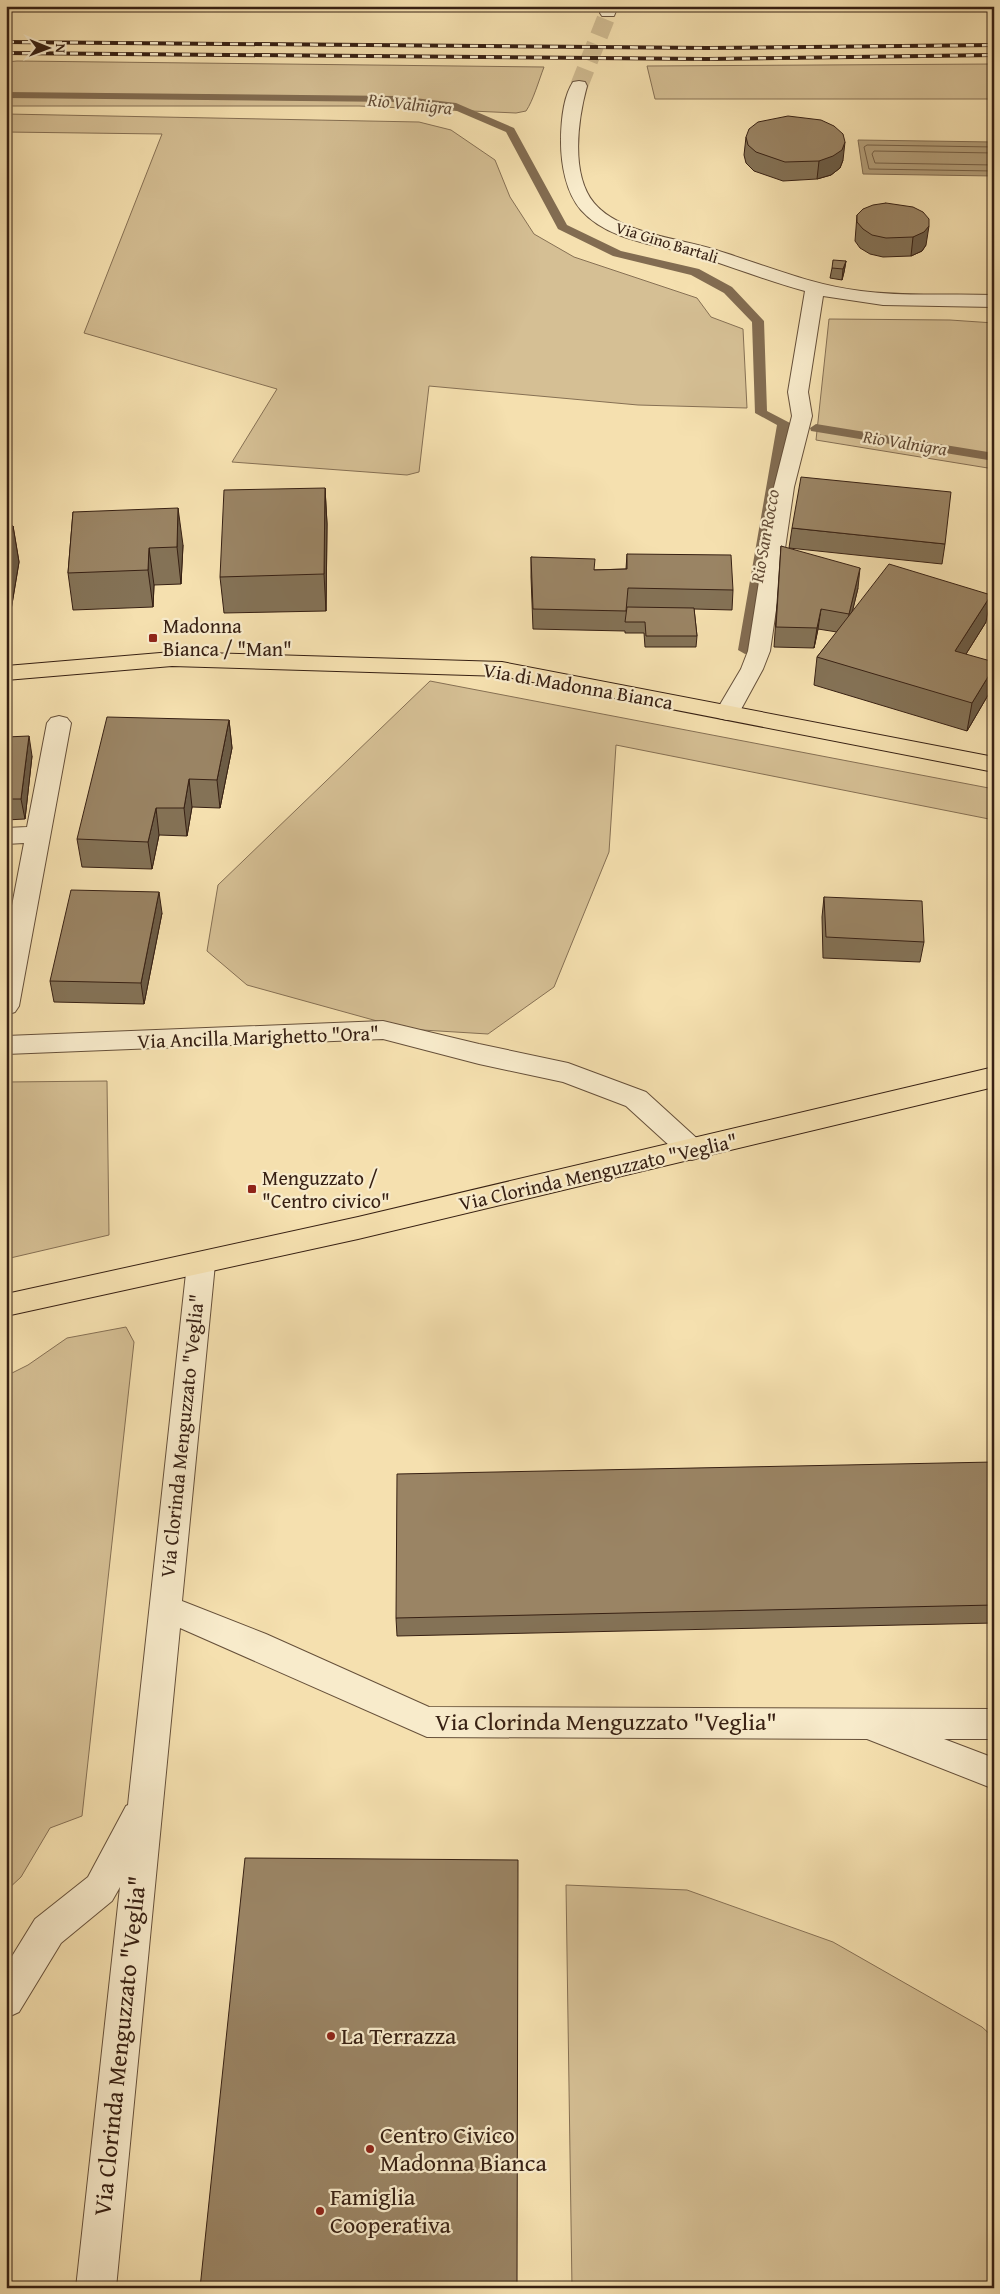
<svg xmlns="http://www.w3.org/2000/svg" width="1000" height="2294" font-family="'Gentium Book Plus',serif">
<rect width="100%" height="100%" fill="#f5e0af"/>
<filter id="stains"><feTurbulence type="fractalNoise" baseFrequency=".004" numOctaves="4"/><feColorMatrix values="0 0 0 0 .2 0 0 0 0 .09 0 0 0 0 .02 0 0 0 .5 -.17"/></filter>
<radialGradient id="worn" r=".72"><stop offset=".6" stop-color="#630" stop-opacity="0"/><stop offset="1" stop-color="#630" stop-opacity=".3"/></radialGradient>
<g fill="#d5bf94" stroke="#867054">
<path d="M17,61L544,67C539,80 533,101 526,111L516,113L359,106H6V62Z"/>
<polygon points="994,64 994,99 655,99 647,66"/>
<polygon points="6,114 419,122 451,130 495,160 510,197 534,234 574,257 697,298 711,317 743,329 747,408 638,405 429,386 419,472 407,475 232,462 277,389 84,333 162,134 6,132"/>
<polygon points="829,319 950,320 994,323 994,469 816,440"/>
<polygon points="430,681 994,789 994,820 616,745 609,852 554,987 488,1034 406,1029 247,985 207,951 218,885"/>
<polygon points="107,1081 109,1235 6,1259 6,1082"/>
<polygon points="126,1327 134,1342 82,1816 50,1828 21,1877 6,1891 6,1376 28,1365 67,1338"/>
<polygon points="566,1885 687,1890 833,1942 982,2027 994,2038 994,2288 572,2288"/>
</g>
<polygon fill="#b49f7a" stroke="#826c51" points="858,140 994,142 994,176 863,174"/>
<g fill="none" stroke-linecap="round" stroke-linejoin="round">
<g stroke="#766046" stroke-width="1">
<polyline points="994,147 867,145 864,147 869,169 994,171"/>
<polyline points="994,153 874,151 872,154 875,163 994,165"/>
</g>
<g fill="#826c51" fill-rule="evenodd">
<polygon points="6,92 398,96 456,103 514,128 567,225 621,251 699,269 732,287 764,321 767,411 790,423 750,653 745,654 738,650 777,425 755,413 752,322 724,293 691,275 613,256 558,229 506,132 450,108 398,102 6,98"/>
<polygon points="816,424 994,453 994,461 811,431 810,428"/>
</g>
<polyline stroke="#cfba90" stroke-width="18" stroke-dasharray="18 9" stroke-linecap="butt" points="579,86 608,13"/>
<defs>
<g id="minor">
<polygon points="602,6 618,6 614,16 602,16 600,13"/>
<path d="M579,81L585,82L587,86C578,119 570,174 594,203C620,234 679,238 716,250C764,265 811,285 861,291C905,297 950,293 994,295V307L883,305L823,296L808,392L812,416L794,487L770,651L763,669L739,713L735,718L727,720L719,718L715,713L741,669L748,651L774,487L792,416L788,392L805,291C771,282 738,269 704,258C664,245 610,243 581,210C566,193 561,164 561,142C561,124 563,97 573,82Z"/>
<polygon points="59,716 67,718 71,723 19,1006 15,1012 6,1015 6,937 24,843 6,844 6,828 27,827 47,723 51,718"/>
<polygon points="383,1021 479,1044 568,1063 646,1092 702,1143 706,1150 702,1157 692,1160 682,1157 626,1106 563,1082 479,1064 383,1039 6,1054 6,1036"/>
<polygon points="201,1253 211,1256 215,1264 182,1601 266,1634 429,1707 994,1709 994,1739 944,1739 994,1758 994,1789 867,1739 427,1737 180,1628 116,2288 76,2288 120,1887 112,1901 61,1943 19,2012 6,2018 6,1966 35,1919 88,1877 126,1806 128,1805 187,1264 191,1256"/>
</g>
<g id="major">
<polygon points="172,652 502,662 994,757 994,772 502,676 172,666 6,680 6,666"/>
<polygon points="994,1067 994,1087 358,1239 6,1316 6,1294 358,1217"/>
</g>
</defs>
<use href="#minor" stroke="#66503a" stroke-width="2"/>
<use href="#major" stroke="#372013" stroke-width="2"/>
<use href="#minor" fill="#f8ebcb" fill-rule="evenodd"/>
<use href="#major" fill="#f5e0af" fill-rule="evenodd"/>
<defs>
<g id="rail">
<polyline points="6,42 707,48 994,45"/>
<polyline points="6,53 707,59 994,55"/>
</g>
</defs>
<use href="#rail" stroke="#372013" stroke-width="4"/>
<use href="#rail" stroke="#f8ebcb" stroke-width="2.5" stroke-dasharray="8" stroke-linecap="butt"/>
</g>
<g fill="#847256" stroke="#372013">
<polygon points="746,137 843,160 840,168 831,175 817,179 783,181 754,171 746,163 744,155"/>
<polygon points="886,203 926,245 922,251 911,256 883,257 870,254 860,248 855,241 857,215"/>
<polygon points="846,261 844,272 842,280 830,278 832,268"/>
<polygon points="325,488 327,524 326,611 224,613 220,577"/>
<polygon points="73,512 183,545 181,584 154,585 153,607 73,610 68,573"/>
<polygon points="6,526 13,526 19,562 10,616 6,616"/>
<polygon points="792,528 945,544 942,564 789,548"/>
<polygon points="781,546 858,588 852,612 986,622 966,654 991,690 967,731 814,685 817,657 837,632 818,629 814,648 774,647"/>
<polygon points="627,554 733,590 732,610 694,609 697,636 696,647 645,647 644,633 625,633 625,631 533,629 531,577 531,557 594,570 626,569"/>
<polygon points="229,720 232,748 220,808 192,807 187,836 159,835 152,869 82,867 77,839"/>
<polygon points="6,737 32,756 25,819 6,820"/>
<polygon points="824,897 924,942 920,962 823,958 822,917"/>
<polygon points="162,913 144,1004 54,1002 50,981"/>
<polygon points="994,1462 994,1623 397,1636 396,1618"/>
</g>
<g fill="#6c5c46" stroke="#372013">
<polygon points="845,142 843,160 840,168 831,175 817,179 819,161"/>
<polygon points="929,226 926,245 922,251 911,256 913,237"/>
<polygon points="846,261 844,272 842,280 843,269"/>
<polygon points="325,488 327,524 326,611 324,574"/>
<polygon points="178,508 183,545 181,584 177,547"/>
<polygon points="13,526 19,562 10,616 6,597 6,562"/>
<polygon points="149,548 154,585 153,607 148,570"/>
<polygon points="860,568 858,588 847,634 849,614"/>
<polygon points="991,595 986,622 951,678 955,651"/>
<polygon points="821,609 818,629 814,648 817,628"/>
<polygon points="994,667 994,676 991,690 967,731 972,703"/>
<polygon points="229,720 232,748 220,808 217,780"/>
<polygon points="29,736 32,756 25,819 21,799"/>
<polygon points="189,779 192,807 187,836 184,808"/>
<polygon points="156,808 159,835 152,869 148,842"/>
<polygon points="159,892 162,913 144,1004 141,983"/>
</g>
<g fill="#9a8464" stroke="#372013">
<polygon points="788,116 821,120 834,126 843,134 845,142 842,150 833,156 819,161 785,162 756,152 748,145 746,137 749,129 758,122"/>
<polygon points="886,203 913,207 923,212 929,219 929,226 924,232 913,237 886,238 872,235 863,229 857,222 857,215 863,209 873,205"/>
<polygon points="833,260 846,261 843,269 832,268"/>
<polygon points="801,477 951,492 945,544 792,528"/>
<polygon points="325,488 324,574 220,577 224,490"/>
<polygon points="178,508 177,547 149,548 148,570 68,573 73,512"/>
<polygon points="6,526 13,526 6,562"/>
<polygon points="781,546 860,568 849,614 821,609 817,628 776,627"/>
<polygon points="627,554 731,555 733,590 628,588 626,611 533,609 531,557 595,559 594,570 627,569"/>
<polygon points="889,564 991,595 955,651 994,662 994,667 972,703 817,657"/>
<polygon points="627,607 694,608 697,636 646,636 645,622 625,622"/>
<polygon points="107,717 229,720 217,780 189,779 184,808 156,808 148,842 77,839"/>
<polygon points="29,736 21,799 6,799 6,737"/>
<polygon points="71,890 159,892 141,983 50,981"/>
<polygon points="824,897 922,901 924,942 826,937"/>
<polygon points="994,1462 994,1605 396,1618 397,1474"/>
<polygon points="245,1858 518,1860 517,2288 200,2288"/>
</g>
<g fill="#8f2418" stroke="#f8ebcb" stroke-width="2">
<rect x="148" y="633" width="10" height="10" rx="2.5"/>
<rect x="247" y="1184" width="10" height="10" rx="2.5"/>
<circle cx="331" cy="2036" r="5"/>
<circle cx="370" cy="2149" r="5"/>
<circle cx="320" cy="2211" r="5"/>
</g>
<g text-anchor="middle" stroke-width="4.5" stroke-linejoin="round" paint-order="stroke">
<g font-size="16" fill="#372013" stroke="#f8ebcb">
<text transform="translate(667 242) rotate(17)" y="6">Via Gino Bartali</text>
</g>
<g font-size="18" font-style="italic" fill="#634c37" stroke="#f8ebcb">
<text transform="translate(410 104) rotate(6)" y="6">Rio Valnigra</text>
<text transform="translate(905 443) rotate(9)" y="6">Rio Valnigra</text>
<text transform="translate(765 536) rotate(-80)" y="6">Rio San Rocco</text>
</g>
<g font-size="20" fill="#372013" stroke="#f8ebcb" text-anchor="start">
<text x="163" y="633">Madonna<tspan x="163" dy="23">Bianca / "Man"</tspan></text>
<text x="262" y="1185">Menguzzato /<tspan x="262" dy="23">"Centro civico"</tspan></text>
</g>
<g font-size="20" fill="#372013" stroke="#f8ebcb">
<text transform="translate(578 686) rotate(10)" y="7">Via di Madonna Bianca</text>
<text transform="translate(258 1037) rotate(-2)" y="7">Via Ancilla Marighetto "Ora"</text>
<text transform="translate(598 1172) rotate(-13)" y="7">Via Clorinda Menguzzato "Veglia"</text>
<text transform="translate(182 1436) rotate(-84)" y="7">Via Clorinda Menguzzato "Veglia"</text>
</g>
<g font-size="24" fill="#372013" stroke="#f8ebcb">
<text x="606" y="1730">Via Clorinda Menguzzato "Veglia"</text>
<text transform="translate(120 2046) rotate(-84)" y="8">Via Clorinda Menguzzato "Veglia"</text>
</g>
<g font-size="24" fill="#372013" stroke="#f8ebcb" text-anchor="start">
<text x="341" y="2044">La Terrazza</text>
<text x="380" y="2143">Centro Civico<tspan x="380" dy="28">Madonna Bianca</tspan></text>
<text x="330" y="2205">Famiglia<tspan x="330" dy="28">Cooperativa</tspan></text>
</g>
</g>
<rect width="1000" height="2294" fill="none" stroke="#f5e0af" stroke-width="25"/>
<rect x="8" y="8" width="985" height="2279" fill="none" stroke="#372013" stroke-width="2.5"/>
<rect x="12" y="12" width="975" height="2269" fill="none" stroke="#372013"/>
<g transform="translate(48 48) rotate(91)" stroke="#f8ebcb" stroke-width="4" paint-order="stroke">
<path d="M0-4L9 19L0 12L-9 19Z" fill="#372013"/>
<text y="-8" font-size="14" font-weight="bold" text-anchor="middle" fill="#372013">N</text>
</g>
<rect width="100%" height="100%" filter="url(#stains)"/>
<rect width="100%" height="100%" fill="url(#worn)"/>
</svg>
